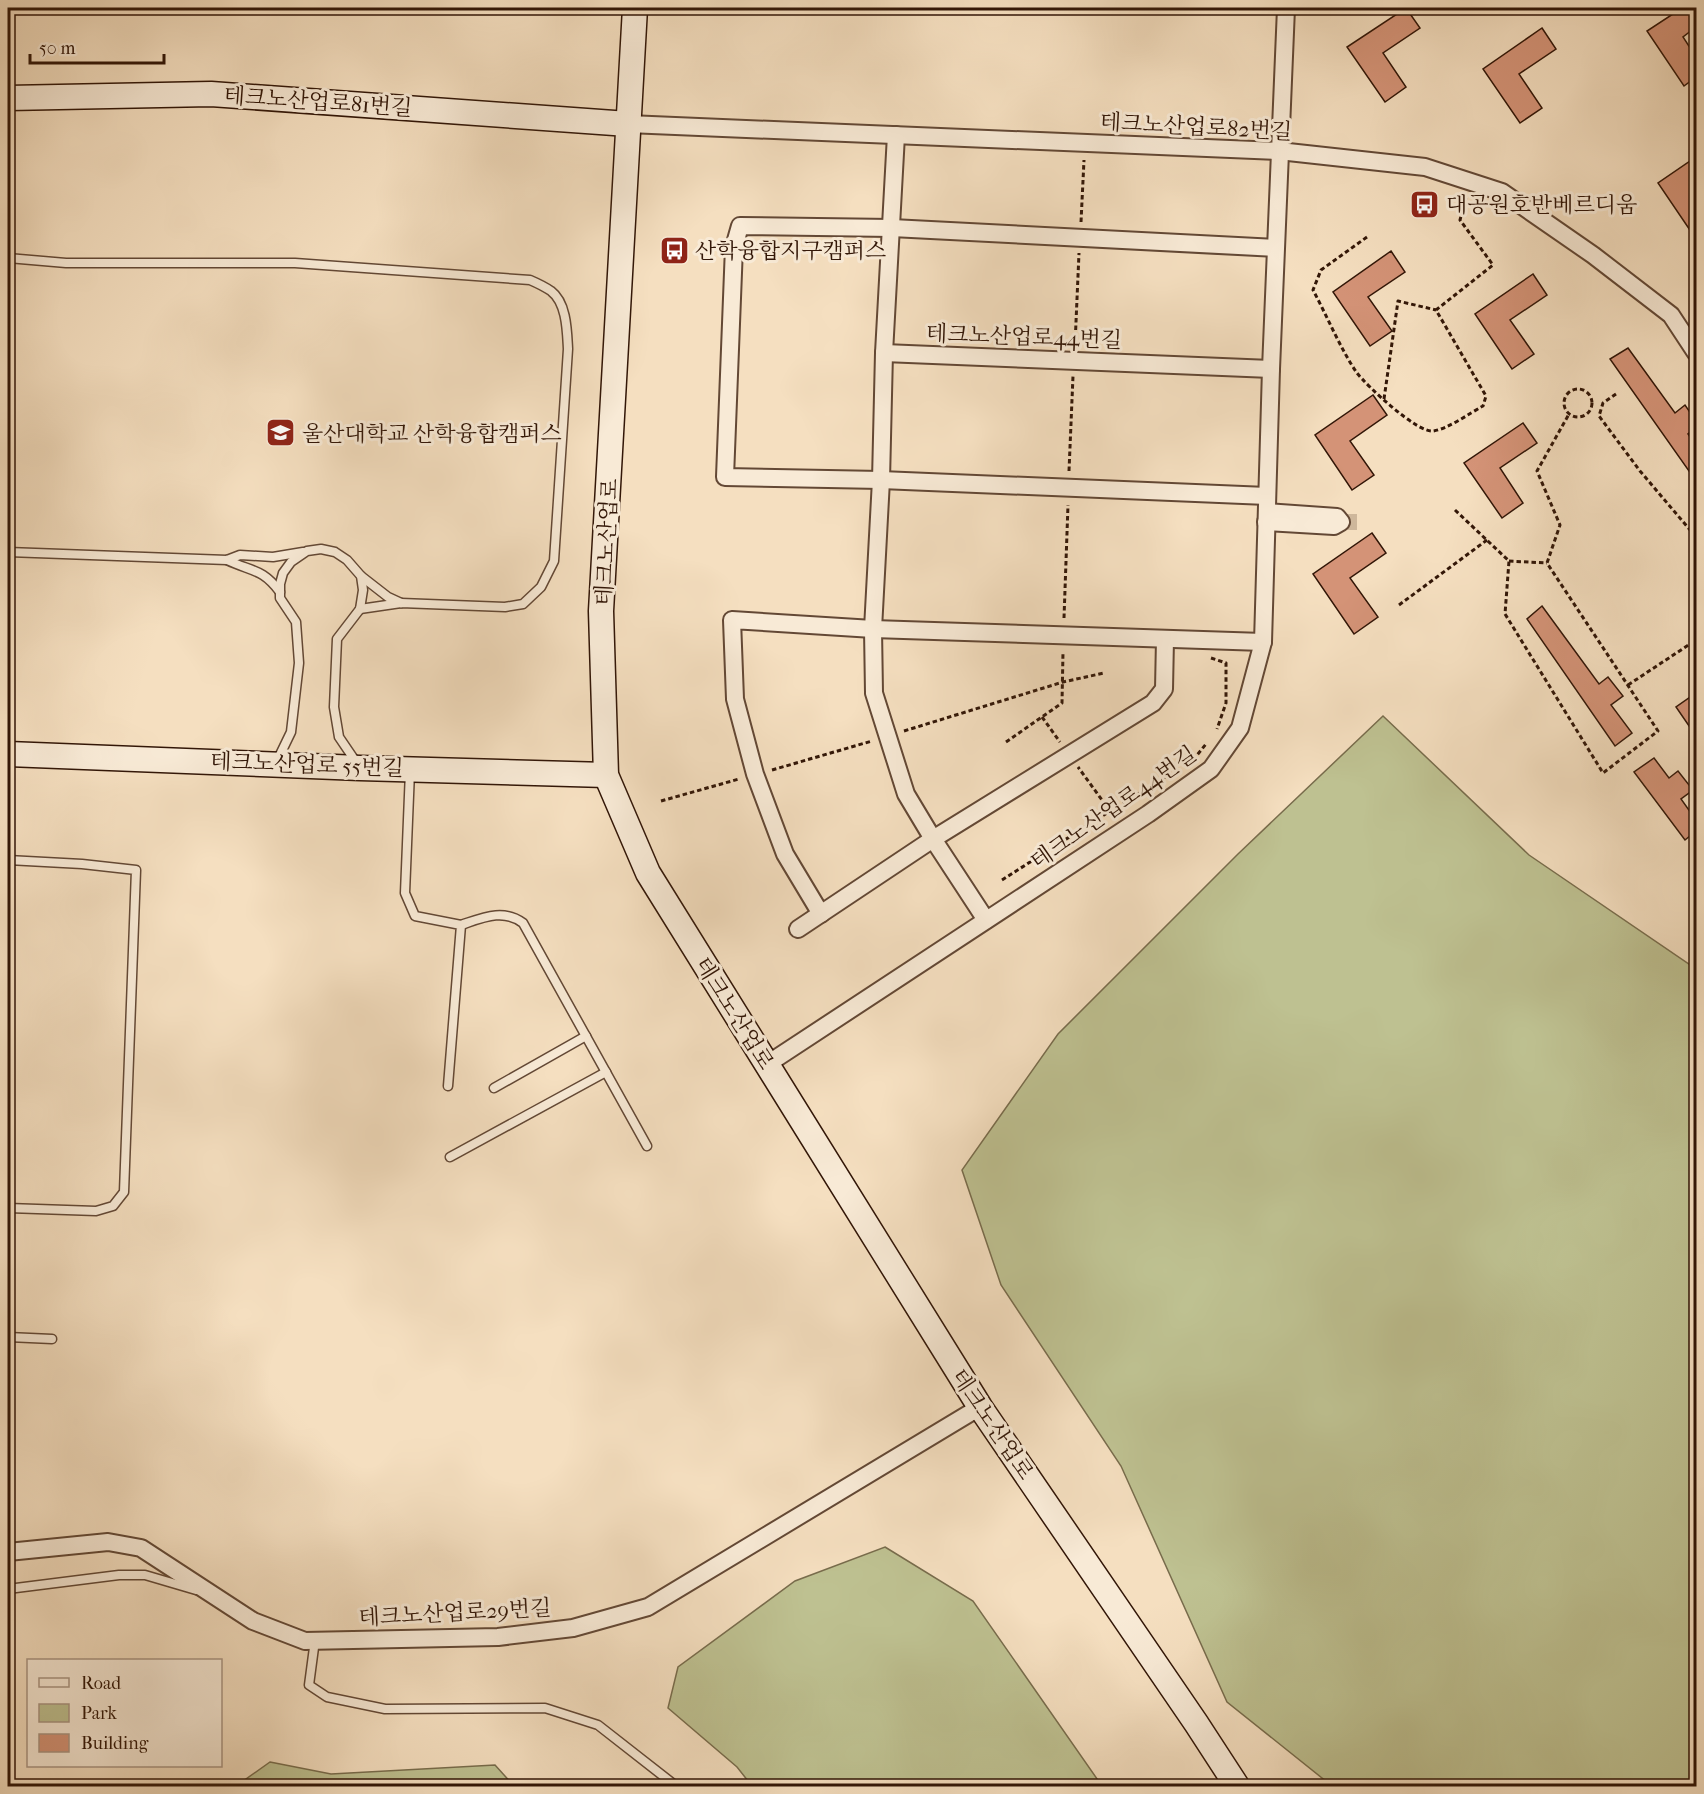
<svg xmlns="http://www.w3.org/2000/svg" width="1704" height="1794" font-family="'IM FELL French Canon','Noto Serif KR',serif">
<rect width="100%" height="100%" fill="#f5dfc0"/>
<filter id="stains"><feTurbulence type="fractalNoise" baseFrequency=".00333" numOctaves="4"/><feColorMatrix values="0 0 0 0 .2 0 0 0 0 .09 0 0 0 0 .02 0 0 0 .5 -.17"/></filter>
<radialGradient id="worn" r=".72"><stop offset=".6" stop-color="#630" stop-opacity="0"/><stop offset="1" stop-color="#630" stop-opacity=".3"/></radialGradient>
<g fill="#bec191" stroke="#786c4c" stroke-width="1.5">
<polygon points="1383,716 1529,855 1696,969 1696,1776 1676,1786 1332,1786 1227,1702 1121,1466 1001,1285 962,1170 1058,1034 1238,854"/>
<polygon points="885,1547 973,1601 1102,1786 752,1786 737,1767 668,1708 678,1667 795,1581"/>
<polygon points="270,1762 331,1774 495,1765 514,1786 236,1786"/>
</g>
<g fill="#d49377" stroke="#321607" stroke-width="1.5">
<polygon points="1406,8 1420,28 1383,53 1406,87 1385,102 1347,47"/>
<polygon points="1682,8 1696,8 1696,27 1683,37 1696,57 1696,77 1684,86 1647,31"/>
<polygon points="1542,28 1556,49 1519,74 1542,108 1520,123 1483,69"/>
<polygon points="1696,157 1696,239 1658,183"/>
<polygon points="1391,251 1405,272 1368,297 1392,331 1370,346 1333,292"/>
<polygon points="1533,274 1547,295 1510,320 1534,354 1512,369 1475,314"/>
<polygon points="1628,348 1675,413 1685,405 1696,421 1696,427 1688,434 1696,446 1696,481 1610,359"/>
<polygon points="1373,395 1387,415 1350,441 1374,475 1352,490 1315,435"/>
<polygon points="1523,423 1537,443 1500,468 1523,503 1502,518 1464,463"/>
<polygon points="1372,533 1386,553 1350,578 1378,617 1354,634 1313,574"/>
<polygon points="1542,606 1599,684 1608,677 1623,696 1611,705 1632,733 1615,746 1527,619"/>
<polygon points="1696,693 1696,736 1676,707"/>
<polygon points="1654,758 1669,778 1678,771 1693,790 1681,799 1696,820 1696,831 1685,840 1634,772"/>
</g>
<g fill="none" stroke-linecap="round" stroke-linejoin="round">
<polyline stroke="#ceb79b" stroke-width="16" stroke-dasharray="16 8" stroke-linecap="butt" points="1341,522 1358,522"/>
<defs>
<g id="lane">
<path d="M8,258L66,263H295L530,280C537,283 545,287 551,291C567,303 567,332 568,349L554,561L541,587L523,604L505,607L401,603L360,609"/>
<polyline points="8,552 227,560 240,555 273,557 303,552"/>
<path d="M227,560C252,572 262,568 280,592"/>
<polyline points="361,576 388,597 401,603"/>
<polyline points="277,761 291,732 299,663 296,622 280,598 280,584 283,573 291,562 307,551 321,549 335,552 347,560 361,576 363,590 360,609 337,639 334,707 339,737 358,765"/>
<polyline points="410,771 405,893 415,916 461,925 448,1086"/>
<polyline points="8,860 82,864 136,870 124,1192 113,1206 96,1211 8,1208"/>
<path d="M461,925C482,918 503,908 523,923L647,1146"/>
<polyline points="494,1088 586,1036"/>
<polyline points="450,1157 606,1072"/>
<polyline points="8,1337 52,1339"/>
<polyline points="8,1589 119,1575 145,1575 196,1590"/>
<polyline points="315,1640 309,1685 327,1697 385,1709 545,1708 598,1725 676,1786"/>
</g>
<g id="street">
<polyline points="628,124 1279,151 1425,167 1502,192 1593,255 1671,315 1696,353"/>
<polyline points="896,135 884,353 881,480 873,629 874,693 906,794 933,839 986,920"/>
<polyline points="884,353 1271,369"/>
<polyline points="1267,496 881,480 725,477 734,247 740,226 892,228 1275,248"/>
<polyline points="1266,522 1334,526 1341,522 1337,517 1267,512"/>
<polyline points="821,914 785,854 755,774 735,699 732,620 873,629 1263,642"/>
<polyline points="798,929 933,839 1153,703 1164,689 1165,639"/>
<polyline points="766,1065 1148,814 1211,769 1240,728 1263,642 1271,369 1286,8"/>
<polyline points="8,1552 108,1542 141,1548 253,1621 305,1641 498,1637 573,1628 648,1607 980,1407"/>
</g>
<g id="secondary">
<polyline points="635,8 601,611 606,775 648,873 980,1407 1196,1723 1237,1786"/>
<polyline points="8,98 211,94 628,124"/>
<polyline points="8,754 360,768 606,775"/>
</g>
</defs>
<use href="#lane" stroke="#634835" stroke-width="11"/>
<use href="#street" stroke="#634835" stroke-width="20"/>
<use href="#secondary" stroke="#321607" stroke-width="27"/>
<g stroke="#321607" stroke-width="3" stroke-dasharray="4.5 3" stroke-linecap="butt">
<polyline points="1081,222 1084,160"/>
<path d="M1367,237L1321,270L1313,290C1327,316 1341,350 1357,373C1367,386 1417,433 1433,431C1448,429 1470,413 1483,406L1486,396L1436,310L1493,265L1460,220L1466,198"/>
<polyline points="1075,345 1079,253"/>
<circle cx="1578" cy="403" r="14"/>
<polyline points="1616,394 1603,403 1599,416 1640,471 1696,537"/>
<polyline points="1384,399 1398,301 1436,310"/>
<polyline points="1069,471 1073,376"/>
<polyline points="1455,510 1509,561 1505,614 1603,773 1658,731 1547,563 1560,525 1537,471 1569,414"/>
<polyline points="1509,561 1547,563"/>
<polyline points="1399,605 1487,540"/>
<polyline points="1064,618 1068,505"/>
<polyline points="1211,658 1226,663 1226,703 1217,729"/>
<polyline points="1628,685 1696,640"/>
<polyline points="1042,717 1060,742"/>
<polyline points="904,731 1063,682 1104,673"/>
<polyline points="1006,742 1062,703 1063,652"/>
<polyline points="1193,760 1206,744"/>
<polyline points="772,770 872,741"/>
<polyline points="661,801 739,779"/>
<polyline points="1110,811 1180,768"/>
<polyline points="1694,849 1696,852"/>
<polyline points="1002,880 1110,811 1078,767"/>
</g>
<use href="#lane" stroke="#f8ead6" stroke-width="8"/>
<use href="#street" stroke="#f8ead6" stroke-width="16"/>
<use href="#secondary" stroke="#f8ead6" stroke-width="24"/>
</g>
<defs>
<symbol id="bus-square" viewBox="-11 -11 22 22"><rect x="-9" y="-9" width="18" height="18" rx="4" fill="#8f2418" stroke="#f8ead6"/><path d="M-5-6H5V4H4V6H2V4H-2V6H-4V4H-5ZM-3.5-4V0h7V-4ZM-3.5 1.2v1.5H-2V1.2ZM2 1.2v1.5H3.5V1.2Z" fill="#fff"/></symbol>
<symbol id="university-square" viewBox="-11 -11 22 22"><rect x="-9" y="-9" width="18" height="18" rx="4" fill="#8f2418" stroke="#f8ead6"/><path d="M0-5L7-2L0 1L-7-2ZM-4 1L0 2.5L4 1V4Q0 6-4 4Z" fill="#fff"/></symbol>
</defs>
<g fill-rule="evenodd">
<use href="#bus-square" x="1408" y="188" width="33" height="33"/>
<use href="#bus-square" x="658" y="234" width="33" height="33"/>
<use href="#university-square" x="264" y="416" width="33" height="33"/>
</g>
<g text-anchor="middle" stroke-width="6" stroke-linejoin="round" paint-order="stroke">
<g font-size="22" fill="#321607" stroke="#f8ead6">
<text transform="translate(318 101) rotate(4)" y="8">테크노산업로81번길</text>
<text transform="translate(1196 126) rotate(3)" y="8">테크노산업로82번길</text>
<text transform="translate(1024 336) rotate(2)" y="8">테크노산업로44번길</text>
<text transform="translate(606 542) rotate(-87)" y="8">테크노산업로</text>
<text transform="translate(307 764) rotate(2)" y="8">테크노산업로 55번길</text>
<text transform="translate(1113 807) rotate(-35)" y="8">테크노산업로44번길</text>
<text transform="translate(735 1013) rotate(58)" y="8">테크노산업로</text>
<text transform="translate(993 1424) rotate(56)" y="8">테크노산업로</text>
<text transform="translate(455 1612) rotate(-3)" y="8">테크노산업로29번길</text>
</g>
<g font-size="22" fill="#321607" stroke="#f8ead6" text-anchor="start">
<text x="1446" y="212">대공원호반베르디움</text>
<text x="695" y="258">산학융합지구캠퍼스</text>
<text x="302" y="441">울산대학교 산학융합캠퍼스</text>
</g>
</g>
<rect width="1704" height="1794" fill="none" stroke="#f5dfc0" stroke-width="30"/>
<rect x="9" y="9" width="1686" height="1776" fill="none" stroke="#321607" stroke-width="3"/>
<rect x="15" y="15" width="1674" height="1764" fill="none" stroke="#321607" stroke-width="1.5"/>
<rect x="27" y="1659" width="195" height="108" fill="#f8ead6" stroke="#a99583" stroke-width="1.5"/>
<rect x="39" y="1678" width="30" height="9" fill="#f8ead6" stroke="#a99583" stroke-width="1.5"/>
<text x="81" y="1689" font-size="18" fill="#321607">Road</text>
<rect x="39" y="1704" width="30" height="18" fill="#bec191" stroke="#a99583" stroke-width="1.5"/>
<text x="81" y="1719" font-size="18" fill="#321607">Park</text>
<rect x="39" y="1734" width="30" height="18" fill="#d49377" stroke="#a99583" stroke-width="1.5"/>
<text x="81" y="1749" font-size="18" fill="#321607">Building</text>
<path d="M30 54v9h134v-9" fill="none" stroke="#321607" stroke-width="3"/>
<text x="39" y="54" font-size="18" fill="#321607" stroke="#f8ead6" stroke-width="4.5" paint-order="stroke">50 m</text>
<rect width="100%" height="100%" filter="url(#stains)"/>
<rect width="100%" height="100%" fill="url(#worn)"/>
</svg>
